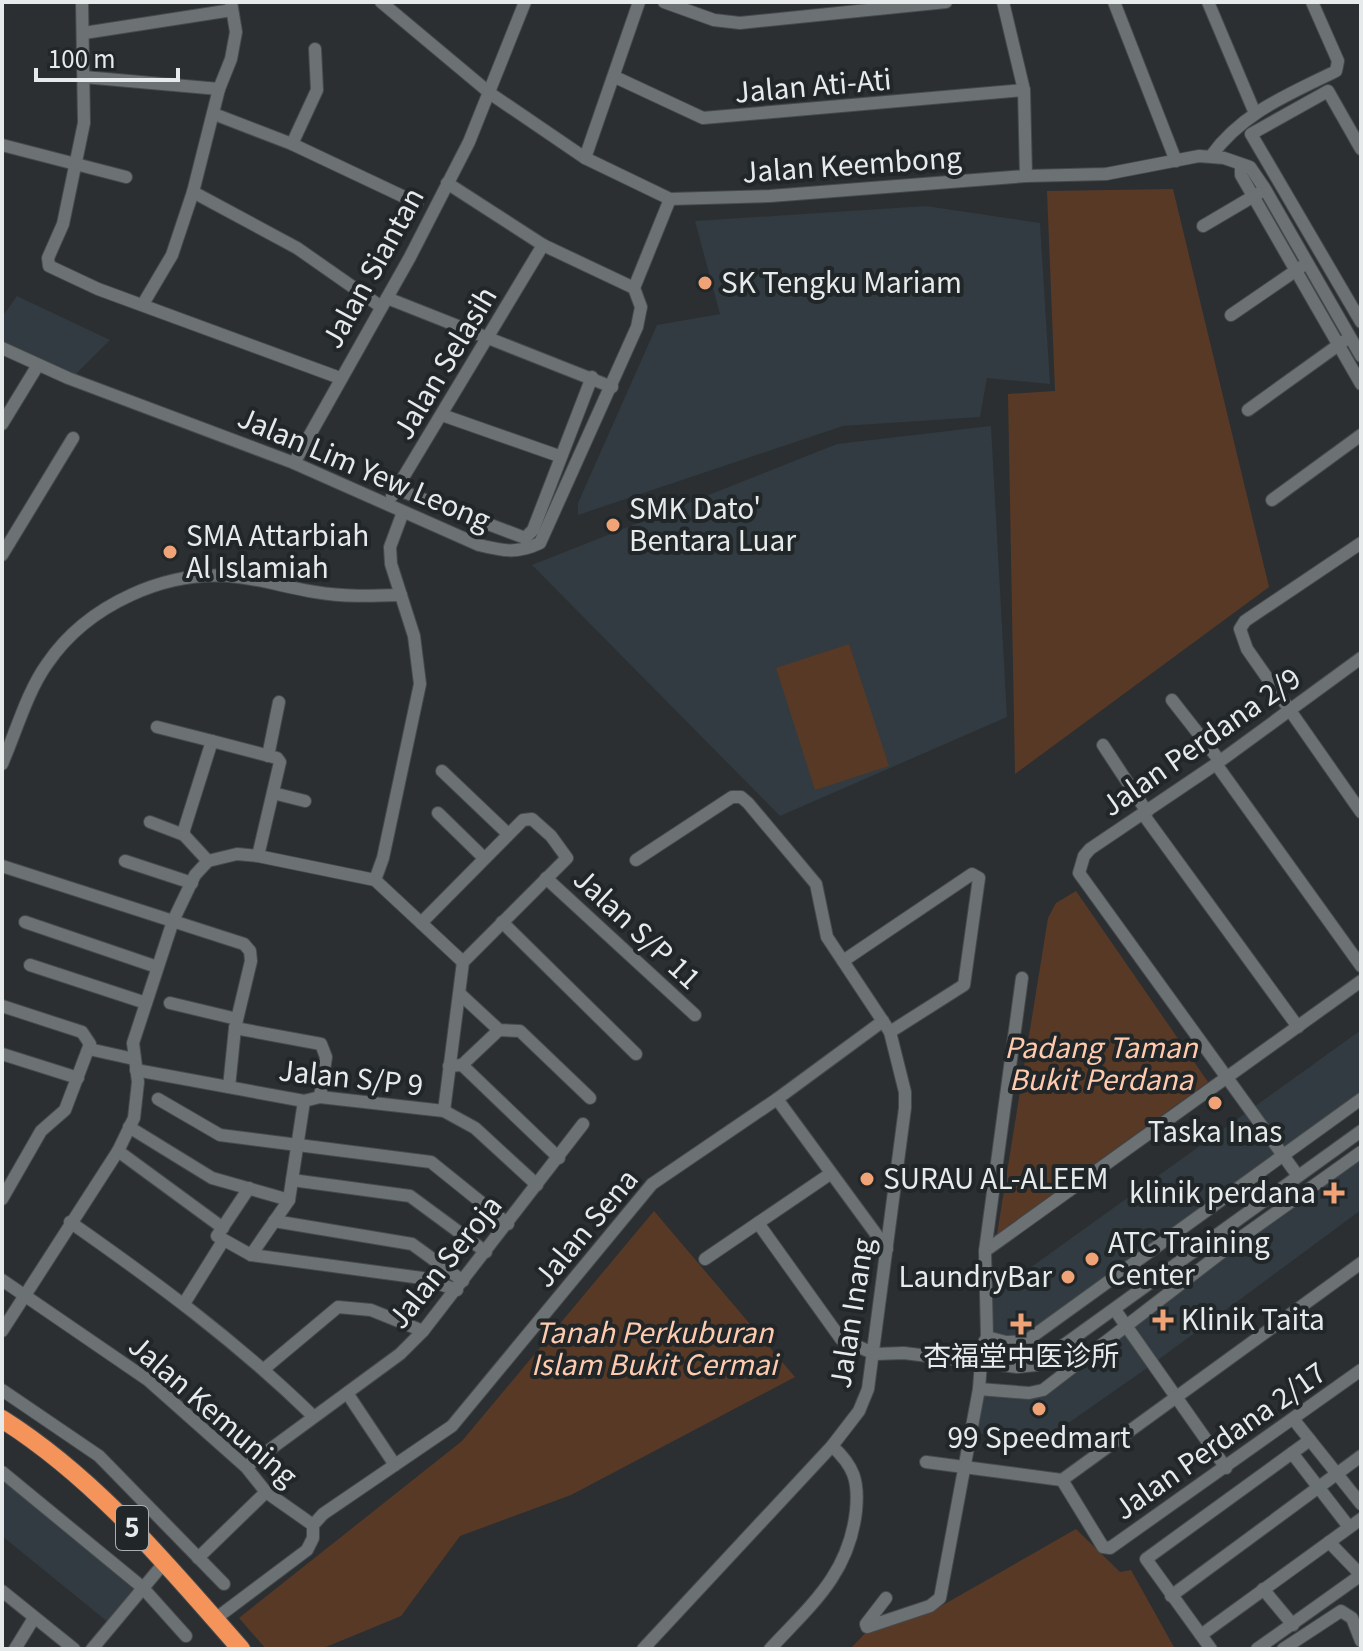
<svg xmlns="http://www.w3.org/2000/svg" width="1363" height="1651" font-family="Georgia,'Noto Sans SC',serif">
<rect width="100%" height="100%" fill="#2b2f32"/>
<g fill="#313b41">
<polygon points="926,206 1040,223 1050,384 987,378 980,417 843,426 578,515 578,503 657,325 720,314 695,221"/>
<polygon points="17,296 110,340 75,375 43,361 2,341 2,317"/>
<polygon points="991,426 1007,717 780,816 532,565 837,444"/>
<polygon points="1361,1030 1361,1104 1027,1344 983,1343 984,1301"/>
<polygon points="1361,1148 1361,1210 1150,1366 1047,1438 1026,1440 968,1432 977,1385 1029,1389 1041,1386"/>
<polygon points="2,1468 147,1588 114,1627 2,1536"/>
</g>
<g fill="#583926">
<polygon points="1173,189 1269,587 1015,774 1008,394 1055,391 1047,191"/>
<polygon points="849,644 889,766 815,790 776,668"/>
<polygon points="1076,891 1208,1082 997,1234 1048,918 1056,903"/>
<polygon points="654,1211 795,1377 571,1495 460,1536 401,1616 321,1649 266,1649 239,1618 462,1441"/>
<polygon points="1076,1529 1120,1572 1131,1570 1175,1649 850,1649 874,1624 929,1613"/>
</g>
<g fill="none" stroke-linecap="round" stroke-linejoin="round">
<defs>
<g id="minor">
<polyline points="82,2 84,123 63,224 48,258 49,266 98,289 340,378"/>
<polyline points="381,2 491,94 585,158 670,199 770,196 1026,176 1106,174 1199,156 1224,158 1250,167 1265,189 1361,356"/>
<polyline points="664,2 714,20 740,23 946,2"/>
<polyline points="1003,2 1024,90 1026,176"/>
<polyline points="1114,2 1176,161"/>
<polyline points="1208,2 1254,111"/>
<polyline points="84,33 232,10"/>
<polyline points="84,77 219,89"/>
<polyline points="615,77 703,118 1024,90"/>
<polyline points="214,114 292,144 417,203"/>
<polyline points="292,144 317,90 315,49"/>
<polyline points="2,145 126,177"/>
<polyline points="1361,149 1328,91 1251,134 1361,322"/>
<path d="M1211,156C1243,112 1288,95 1336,71L1338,61L1312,2"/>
<polyline points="585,158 639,2"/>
<polyline points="1241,165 1241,175 1361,384"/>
<polyline points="447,183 543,245 634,288"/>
<polyline points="193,192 297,248 380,306"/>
<polyline points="1203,226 1259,193"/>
<polyline points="387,298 612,387"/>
<polyline points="143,304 172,255 193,192 219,89 231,59 236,32 231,2"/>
<polyline points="1231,315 1301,267"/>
<path d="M2,348L68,378L294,463L479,545C503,551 517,554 540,543L637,327L641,307L634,288L670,199"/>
<polyline points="1248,410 1344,341"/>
<polyline points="442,415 559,456"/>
<polyline points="2,424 38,365"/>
<polyline points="294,463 410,257 469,142 525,2"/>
<polyline points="396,489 525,538 533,530 592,377"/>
<polyline points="392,496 543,245"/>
<polyline points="1272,500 1361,435"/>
<polyline points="1361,543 1245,621 1240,629 1247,649 1361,812"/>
<polyline points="2,555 73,438"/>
<polyline points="1172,700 1219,760"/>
<polyline points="157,727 212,741"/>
<polyline points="1103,745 1147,812"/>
<polyline points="268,756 279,702"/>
<path d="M2,764C16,732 27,692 47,664C87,605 167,568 238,577C264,580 289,588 315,592C344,597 372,596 401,595"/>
<polyline points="1216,764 1361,966"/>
<polyline points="442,771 508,834"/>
<polyline points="273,793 305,801"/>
<polyline points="438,813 484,858"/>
<polyline points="1143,814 1298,1027"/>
<polyline points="150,822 184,835"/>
<polyline points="636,860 732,797 741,797 748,803 816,884 827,937 890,1032 905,1092 905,1108 868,1389 859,1411 832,1446 643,1649"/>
<polyline points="125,861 192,883"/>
<polyline points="208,861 184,835 184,830 212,741 277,758 280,762 258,856"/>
<polyline points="2,866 244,944 250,951 251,961 235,1028 229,1087"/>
<polyline points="546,878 695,1015"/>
<polyline points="375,880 383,858 420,684 414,636 391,564 390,547 403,512"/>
<polyline points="25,922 157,967"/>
<polyline points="502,922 636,1054"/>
<polyline points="421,923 523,820 532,819 551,836 567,858 463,962 444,1111"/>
<polyline points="843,961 972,874 979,878 964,985 890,1032"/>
<polyline points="30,965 146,1003"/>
<polyline points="460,994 499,1030 520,1031 590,1098"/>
<polyline points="170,1003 237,1019"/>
<polyline points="2,1006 82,1032 90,1044 65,1110 41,1131 2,1199"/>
<polyline points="235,1028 321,1044 326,1057 320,1097"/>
<polyline points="89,1049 134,1059"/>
<polyline points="2,1054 78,1078"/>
<polyline points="462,1065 499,1030"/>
<polyline points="449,1066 462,1065 559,1158"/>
<polyline points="136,1070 304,1101 320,1097 444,1111 475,1128 537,1185"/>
<polyline points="158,1099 220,1135 431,1162 508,1224"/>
<polyline points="777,1099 887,1249"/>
<polyline points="129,1127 212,1178 289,1200"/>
<polyline points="118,1151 223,1228"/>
<polyline points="1298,1176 1079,873 1084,856 1090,849 1216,764 1361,658"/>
<polyline points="292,1180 410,1196 486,1252"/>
<polyline points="249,1188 217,1236 251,1255 422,1278 457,1290"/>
<polyline points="274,1221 412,1244 463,1281"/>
<path d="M70,1222C157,1283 236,1341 312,1415"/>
<polyline points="758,1223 841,1339 875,1354 904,1353 1017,1367 1036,1365 1361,1131"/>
<polyline points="985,1251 1361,981"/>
<polyline points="251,1255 289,1200 304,1101"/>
<polyline points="705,1259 830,1174"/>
<polyline points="2,1280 148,1380 246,1467 266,1492 313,1525"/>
<polyline points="185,1302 223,1241"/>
<polyline points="1115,1310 1226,1468"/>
<polyline points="2,1331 118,1151 134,1118 138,1082 133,1043 173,921 195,875 208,861 237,854 258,856 375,880 463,962"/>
<polyline points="987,1337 1006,1342 1026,1341 1361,1099"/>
<polyline points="974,1361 987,1337 985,1251 1022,978"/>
<polyline points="264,1369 338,1307 371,1310 423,1331"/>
<polyline points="979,1389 1029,1393 1043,1390 1243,1236 1361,1152"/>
<polyline points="2,1390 99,1456 224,1584"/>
<polyline points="347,1393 395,1465"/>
<polyline points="1294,1420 1361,1504"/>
<polyline points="1292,1453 1349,1527"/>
<polyline points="926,1462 1062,1480 1361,1263"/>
<polyline points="246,1467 400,1354 423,1331 583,1124"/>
<polyline points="2,1472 142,1587 186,1636"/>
<polyline points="1062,1480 1103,1547 1110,1548 1361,1370"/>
<polyline points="198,1558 266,1492"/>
<polyline points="1263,1589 1293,1625"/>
<polyline points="2,1591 74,1649"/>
<polyline points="1171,1596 1361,1456"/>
<polyline points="886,1598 866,1624 867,1627 930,1606 940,1598 979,1389 981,1362"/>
<polyline points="215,1619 307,1550 313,1538 313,1525 323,1514 452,1426 652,1184 777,1099 883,1021"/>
<polyline points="1201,1635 1361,1519"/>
<polyline points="15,1649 34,1618"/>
<polyline points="92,1649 164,1563"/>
<path d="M770,1649C811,1605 849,1574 856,1511C859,1481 854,1466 832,1446"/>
<polyline points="1211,1649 1146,1559 1310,1440"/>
<polyline points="1257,1649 1361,1575 1329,1542"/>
<polyline points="1283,1649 1341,1611 1352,1618 1361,1641"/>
</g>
<path id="highway" d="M2,1419C97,1479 168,1566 241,1649"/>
</defs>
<use href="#minor" stroke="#474a4c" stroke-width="14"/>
<use href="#highway" stroke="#474a4c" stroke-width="20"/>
<use href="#minor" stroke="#6c7174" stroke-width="12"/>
<use href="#highway" stroke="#f4945b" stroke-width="18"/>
</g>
<g fill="#efa377" stroke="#212628" stroke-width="3">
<circle cx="705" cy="283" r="8"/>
<circle cx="613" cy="525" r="8"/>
<circle cx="170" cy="552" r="8"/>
<circle cx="1215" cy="1103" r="8"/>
<circle cx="867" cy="1179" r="8"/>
<path d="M1330 1181h8v8h8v8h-8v8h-8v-8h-8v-8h8z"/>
<circle cx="1092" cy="1259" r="8"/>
<circle cx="1068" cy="1277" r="8"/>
<path d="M1159 1308h8v8h8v8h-8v8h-8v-8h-8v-8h8z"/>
<path d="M1017 1312h8v8h8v8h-8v8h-8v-8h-8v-8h8z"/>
<circle cx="1039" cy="1409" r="8"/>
</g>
<g text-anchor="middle" stroke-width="8" stroke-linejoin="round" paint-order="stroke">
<rect fill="#212628" stroke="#acafb0" stroke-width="2" x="116" y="1506" width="32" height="44" rx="6"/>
<g font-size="26" font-weight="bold" fill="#e7eaeb">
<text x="132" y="1537">5</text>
</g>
<g font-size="28" fill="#e7eaeb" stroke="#212628">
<text transform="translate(813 86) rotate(-5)" y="10">Jalan Ati-Ati</text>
<text transform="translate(852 165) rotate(-4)" y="10">Jalan Keembong</text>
<text transform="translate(373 268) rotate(-61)" y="10">Jalan Siantan</text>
<text transform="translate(445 363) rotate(-59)" y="10">Jalan Selasih</text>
<text transform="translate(364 469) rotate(23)" y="10">Jalan Lim Yew Leong</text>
<text transform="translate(1201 742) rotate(-35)" y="10">Jalan Perdana 2/9</text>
<text transform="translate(637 929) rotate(43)" y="10">Jalan S/P 11</text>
<text transform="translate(351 1078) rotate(6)" y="10">Jalan S/P 9</text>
<text transform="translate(586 1228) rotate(-50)" y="10">Jalan Sena</text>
<text transform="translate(445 1262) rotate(-51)" y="10">Jalan Seroja</text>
<text transform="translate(852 1313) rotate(-81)" y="10">Jalan Inang</text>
<text transform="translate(213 1411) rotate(41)" y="10">Jalan Kemuning</text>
<text transform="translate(1220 1441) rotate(-35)" y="10">Jalan Perdana 2/17</text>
</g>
<g font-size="28" fill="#e7eaeb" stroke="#212628" text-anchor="start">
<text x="721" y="293">SK Tengku Mariam</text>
<text x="629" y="519">SMK Dato'<tspan x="629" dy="32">Bentara Luar</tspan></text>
<text x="186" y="546">SMA Attarbiah<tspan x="186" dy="32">Al Islamiah</tspan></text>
<text x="1215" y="1142" text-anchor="middle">Taska Inas</text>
<text x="883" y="1189">SURAU AL-ALEEM</text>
<text x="1316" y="1203" text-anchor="end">klinik perdana</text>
<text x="1108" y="1253">ATC Training<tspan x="1108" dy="32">Center</tspan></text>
<text x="1052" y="1287" text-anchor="end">LaundryBar</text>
<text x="1181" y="1330">Klinik Taita</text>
<text x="1021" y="1366" text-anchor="middle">杏福堂中医诊所</text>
<text x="1039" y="1448" text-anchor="middle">99 Speedmart</text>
</g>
<g font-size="28" font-style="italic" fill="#ffcaad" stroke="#212628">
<text x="1101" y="1058">Padang Taman<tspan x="1101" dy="32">Bukit Perdana</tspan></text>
<text x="654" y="1343">Tanah Perkuburan<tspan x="654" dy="32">Islam Bukit Cermai</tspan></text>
</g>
</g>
<rect width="1363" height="1651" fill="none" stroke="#e7eaeb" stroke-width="8"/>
<path d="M36 68v12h142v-12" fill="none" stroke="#e7eaeb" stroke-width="4"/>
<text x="48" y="68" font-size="24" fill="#e7eaeb" stroke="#212628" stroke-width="6" paint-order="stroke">100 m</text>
</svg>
